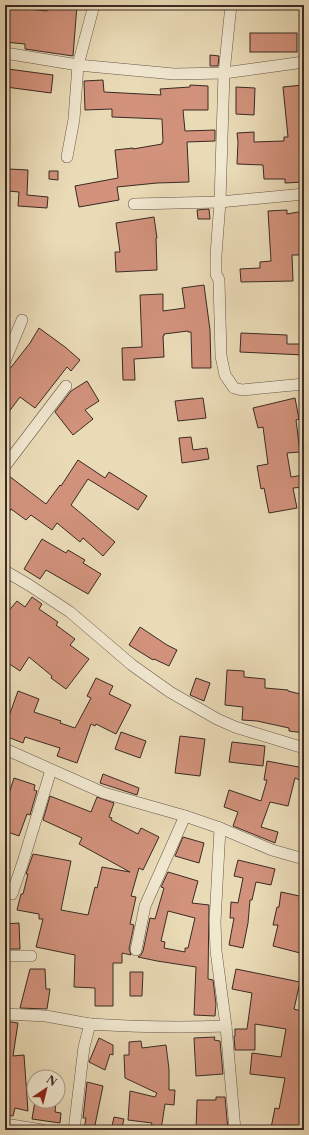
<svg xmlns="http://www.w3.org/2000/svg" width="309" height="1135" font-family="'Libre Caslon Text',serif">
<rect width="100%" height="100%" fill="#eadbb7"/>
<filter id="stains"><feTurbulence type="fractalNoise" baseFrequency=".005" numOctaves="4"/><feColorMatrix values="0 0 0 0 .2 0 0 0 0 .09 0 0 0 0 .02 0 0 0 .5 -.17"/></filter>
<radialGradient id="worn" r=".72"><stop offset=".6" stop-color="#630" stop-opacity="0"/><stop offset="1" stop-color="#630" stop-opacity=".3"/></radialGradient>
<g fill="#d2927c" stroke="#3a2a24" fill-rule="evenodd">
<polygon points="5,5 20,5 20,8 47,11 47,5 77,5 73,56 25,49 25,44 5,42"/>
<rect x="250" y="33" width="47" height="19"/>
<polygon points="210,55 219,56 218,66 210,66"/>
<polygon points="8,69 53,75 51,93 6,87"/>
<polygon points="103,80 104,92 161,95 160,89 190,87 190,85 208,86 208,110 183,110 185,131 215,130 215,141 187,142 189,182 157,183 117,187 119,200 79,207 75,186 118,178 115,150 133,148 133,149 162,144 162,142 163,142 162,119 112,117 112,109 85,110 84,81"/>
<polygon points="303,85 304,182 285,183 285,179 264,179 263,165 237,164 238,142 237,133 254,132 254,142 284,141 284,137 288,137 283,87"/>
<polygon points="236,87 255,88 254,115 236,114"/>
<polygon points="9,169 28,170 27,195 48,197 47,208 18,206 19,192 8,191"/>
<polygon points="49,171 58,171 58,180 49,179"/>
<polygon points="209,209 210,219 198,219 197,210"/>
<polygon points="287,210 287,214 304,211 304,255 292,255 293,281 241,282 240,269 260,268 260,262 271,261 268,211"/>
<polygon points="154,217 157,238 156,238 157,270 116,272 115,252 120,252 116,223"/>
<polygon points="204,285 210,330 211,368 192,368 191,332 188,332 188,331 164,334 164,336 163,336 164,357 134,359 135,380 123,380 122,348 142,347 140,295 163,294 163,311 185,308 182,288"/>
<polygon points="39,328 65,347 80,360 71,371 67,367 35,408 20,397 5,417 5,375 30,343"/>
<polygon points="241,333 287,335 287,344 304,344 304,355 240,352"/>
<polygon points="87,381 99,401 85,410 93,419 73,435 55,412 71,391"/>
<polygon points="203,398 206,418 178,421 175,401"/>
<polygon points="295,398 299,419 296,420 300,452 287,453 291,477 304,475 304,487 293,488 297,508 269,513 264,488 261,489 257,466 268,464 263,427 258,428 253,408"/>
<polygon points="191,437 193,450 207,448 209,459 182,463 179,438"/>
<polygon points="78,460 105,478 109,472 147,496 138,510 88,479 71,505 115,542 103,556 83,538 80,542 57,523 52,530 31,515 26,520 11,509 5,520 5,482 9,476 46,504 60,485 61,486"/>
<polygon points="42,539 66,553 68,550 85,560 83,563 101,574 88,594 46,570 40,579 24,569"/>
<polygon points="32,597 42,604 39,609 58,622 56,625 75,639 70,645 89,659 66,689 51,678 52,676 29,657 20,671 5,661 5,615 17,601 25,607"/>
<polygon points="140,627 167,645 177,650 169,666 154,659 153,660 129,645"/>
<polygon points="227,670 244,671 244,677 265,679 265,688 288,690 288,691 304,695 304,733 289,731 289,728 257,721 242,720 243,707 225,705"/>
<polygon points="96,678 113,686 109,694 131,705 116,734 96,724 95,726 91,724 77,763 57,756 60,748 25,737 23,743 5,736 5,727 18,691 39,699 34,712 61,721 60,723 75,728 91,698 87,696"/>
<polygon points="196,678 210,683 204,701 190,695"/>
<polygon points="121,732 146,741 140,758 115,749"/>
<polygon points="180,736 205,739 200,776 175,773"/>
<polygon points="232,742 265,746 263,766 229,762"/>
<polygon points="267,761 304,768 304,782 295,778 288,806 270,802 261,827 278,832 275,843 233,826 238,812 224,807 229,790 261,801 267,780 264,780"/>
<polygon points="103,774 139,788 137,795 100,783"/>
<polygon points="14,778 35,785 34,790 37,791 30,815 27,814 19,836 5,831 5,812 8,804 6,803"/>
<polygon points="50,796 91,812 97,797 114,803 109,817 112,818 111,820 138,834 141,828 159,837 143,870 139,868 131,896 136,897 130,924 134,925 129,949 131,955 122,953 122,963 113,963 113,1006 95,1006 95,988 74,987 75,955 36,947 43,919 39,919 39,914 17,910 21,894 23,894 28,874 26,874 33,854 71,861 61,910 88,915 95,887 97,888 102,867 130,872 79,844 82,838 43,820"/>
<polygon points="183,837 204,843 199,863 175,856"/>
<polygon points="238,860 275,869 271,885 256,882 252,900 250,900 248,923 243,948 229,945 234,918 230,918 231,902 238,903 243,878 234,876"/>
<path d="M168,872L198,881L192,903L209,905L208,979L213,980L216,1004L215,1016L194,1015L196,967L157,961L138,957L141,955L143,951L150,918L155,919L164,888L161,887ZM168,911L195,918L188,948H185V952L164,948L165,942L161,941Z"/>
<polygon points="281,892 304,897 304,954 273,946 278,925 273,925 277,907 279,907"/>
<polygon points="19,923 20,949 5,949 5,924"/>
<polygon points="30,969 45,969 46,989 50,989 47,1009 20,1008"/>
<polygon points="236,969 300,982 294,1009 304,1012 304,1130 280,1130 271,1128 275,1108 279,1109 285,1078 250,1074 252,1053 281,1057 286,1029 255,1024 255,1050 235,1050 234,1036 235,1036 235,1029 247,1029 252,993 232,989"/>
<polygon points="130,972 143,972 142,996 130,996"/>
<polygon points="5,1021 18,1023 13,1056 24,1055 28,1111 15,1108 13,1116 5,1115"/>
<polygon points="215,1037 214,1040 220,1041 223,1074 196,1076 194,1038"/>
<polygon points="99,1038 113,1045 113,1055 110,1054 105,1070 89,1062"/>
<polygon points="141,1041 142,1048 166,1045 169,1069 169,1090 175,1090 174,1105 165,1104 161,1130 150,1130 152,1123 128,1120 130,1091 155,1097 157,1093 125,1078 124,1055 129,1055 129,1042"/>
<polygon points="87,1082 103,1086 94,1130 84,1129 86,1118 83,1118"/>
<polygon points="216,1097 225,1097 228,1130 196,1130 197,1100 216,1100"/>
<polygon points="35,1101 56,1101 55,1112 61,1113 60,1123 32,1119"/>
<polygon points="114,1117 124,1119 122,1127 112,1126"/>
</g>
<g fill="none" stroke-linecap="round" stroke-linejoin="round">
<defs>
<g id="minor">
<polyline points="231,5 224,73 220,202 216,255 216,274 219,280 221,356 225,375 234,388 242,390 304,384"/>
<polyline points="5,53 78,65 174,74 224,73 304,62"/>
<polyline points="67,157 74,119 78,65 94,5"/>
<polyline points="134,204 220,202 304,194"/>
<polyline points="5,361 22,320"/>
<polyline points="5,466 66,386"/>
<polyline points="5,571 29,585 70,612 132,665 170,692 217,719 235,727 304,748"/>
<polyline points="5,749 104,793 185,816 220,828 272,850 304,859"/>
<polyline points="220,828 215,922 216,951 226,1026 235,1130"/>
<polyline points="12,894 23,862 51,770"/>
<polyline points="136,950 145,906 185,816"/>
<polyline points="5,956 31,956"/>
<polyline points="5,1014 46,1016 90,1024"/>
<polyline points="5,1124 42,1130"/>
<path d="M74,1130L84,1047L90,1024C135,1027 181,1028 226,1026"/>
</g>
</defs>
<use href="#minor" stroke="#665649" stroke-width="12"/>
<use href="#minor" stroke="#f1e8d0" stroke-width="11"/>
</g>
<rect width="309" height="1135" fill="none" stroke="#eadbb7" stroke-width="20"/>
<rect x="6" y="6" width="297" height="1123" fill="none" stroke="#3a2a24" stroke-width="2"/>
<rect x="10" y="10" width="289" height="1115" fill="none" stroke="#3a2a24"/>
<g transform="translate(46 1089) rotate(35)"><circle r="19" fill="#f1e8d0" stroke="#a89c8b"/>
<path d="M0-3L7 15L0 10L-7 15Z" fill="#8f2418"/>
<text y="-6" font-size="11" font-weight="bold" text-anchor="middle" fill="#3a2a24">N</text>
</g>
<rect width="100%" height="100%" filter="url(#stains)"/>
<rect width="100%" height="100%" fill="url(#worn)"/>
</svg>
